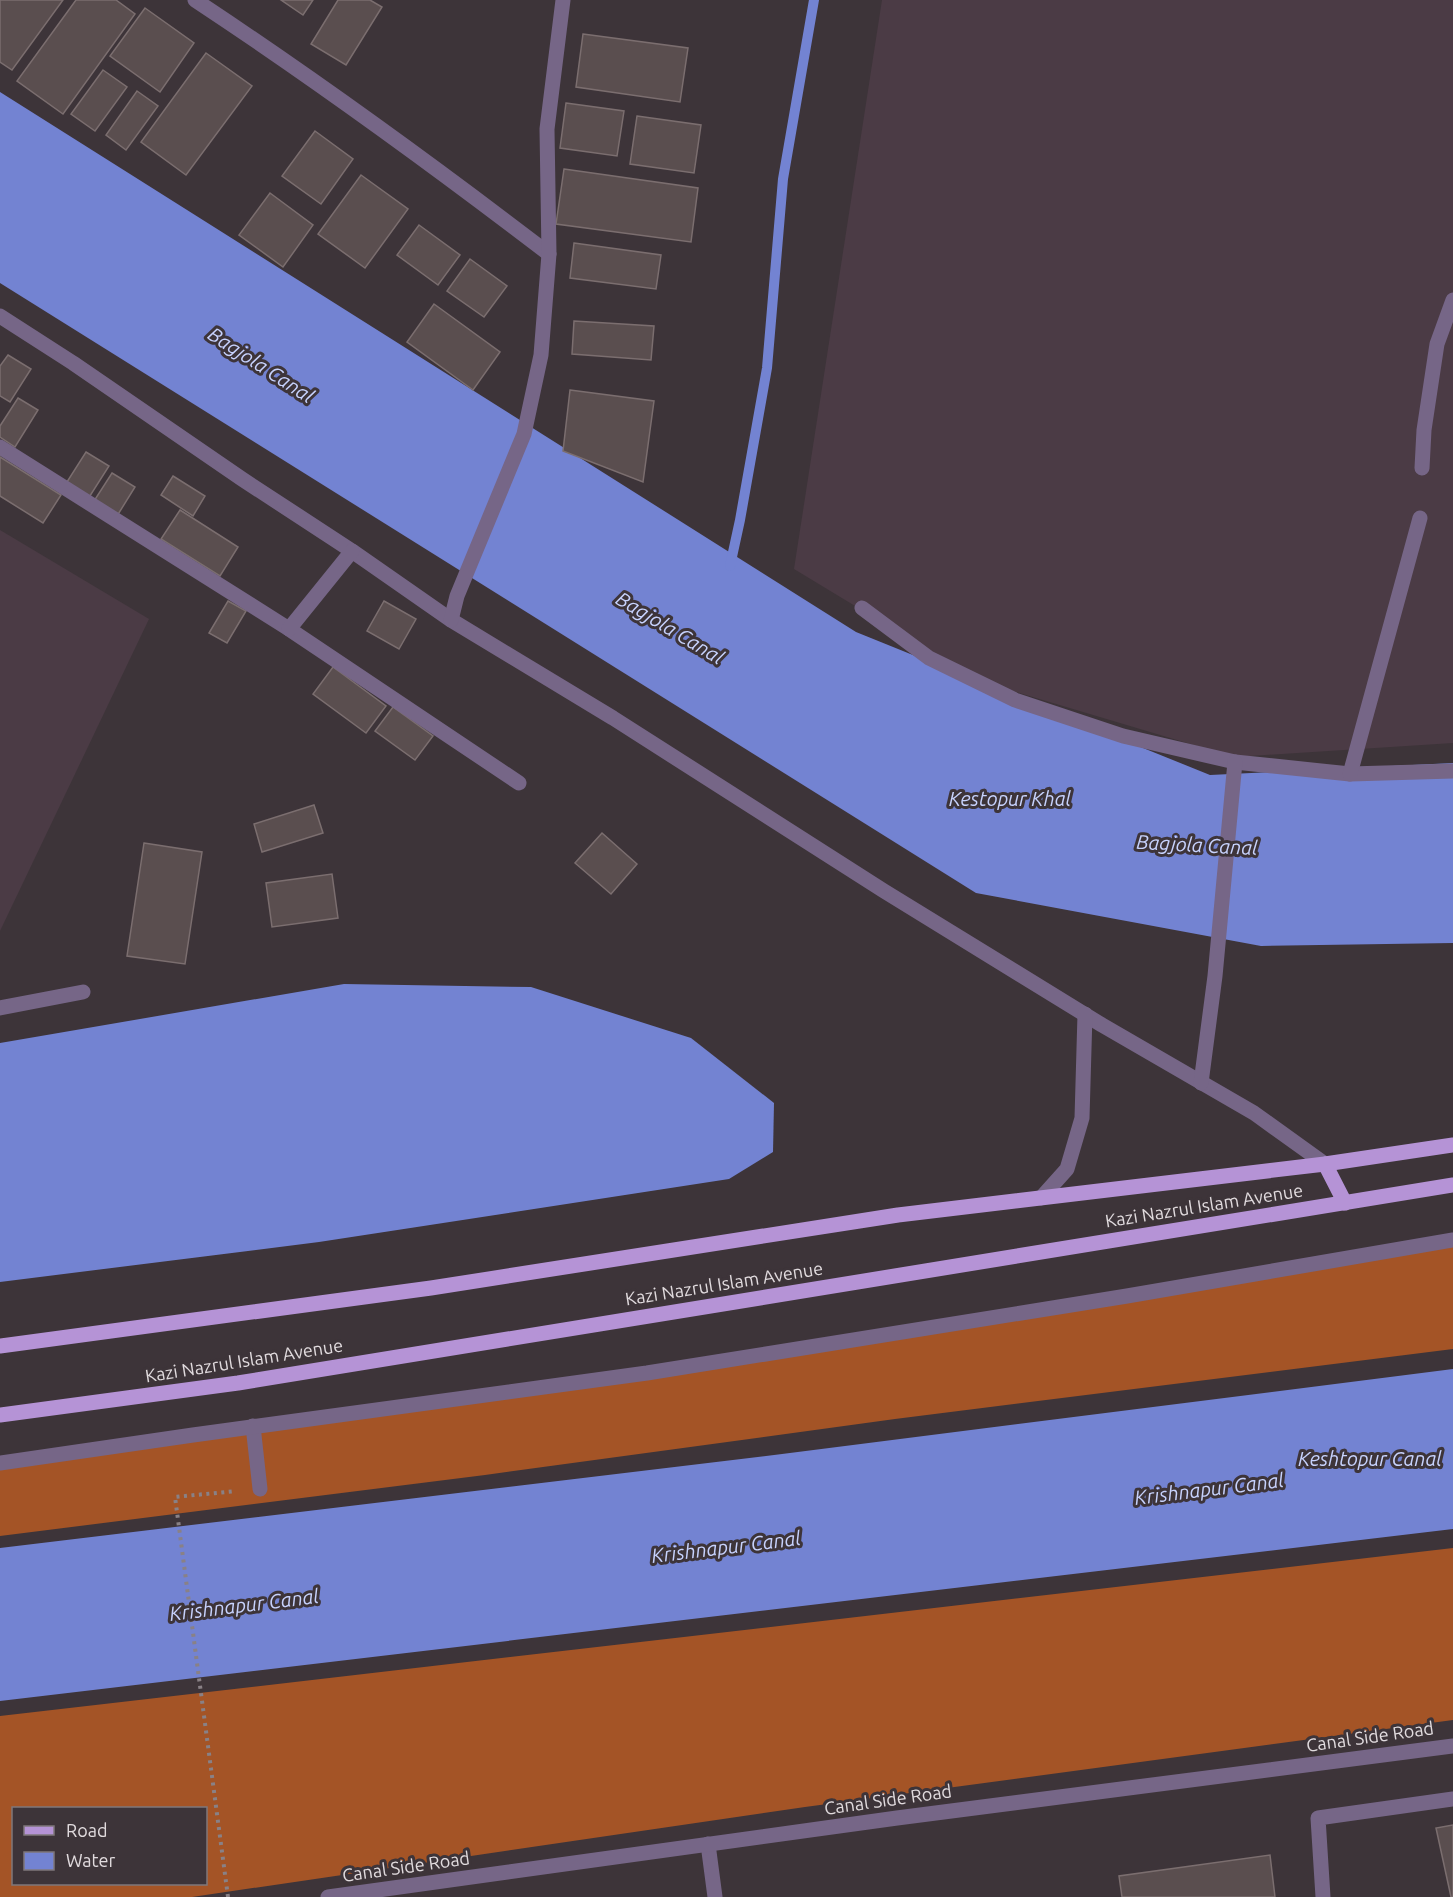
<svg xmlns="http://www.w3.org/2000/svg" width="1453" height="1897" font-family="Ubuntu,sans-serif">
<rect width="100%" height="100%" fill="#3d3439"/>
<g fill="#4b3b45">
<polygon points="882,0 1453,0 1453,743 1234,757 979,681 794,569"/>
<polygon points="0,530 149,619 0,931"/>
</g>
<g fill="#a45426" fill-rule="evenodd">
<polygon points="1453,1243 1453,1349 895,1419 485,1475 0,1536 0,1458 658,1365"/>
<path d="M1453,1548V1720L805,1807L192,1897H0V1716ZM206,1808V1884H14V1808Z"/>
</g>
<g fill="#7383d2">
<polygon points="0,92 856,632 1210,775 1453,763 1453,943 1261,946 976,893 0,283"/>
<polygon points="344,984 531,987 691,1038 774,1103 773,1152 729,1179 319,1242 0,1282 0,1043"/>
<polygon points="1453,1369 1453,1529 0,1701 0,1548 782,1454"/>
</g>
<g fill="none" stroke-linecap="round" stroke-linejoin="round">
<polyline stroke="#7383d2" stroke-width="10" points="730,566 740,520 767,368 783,179 814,0"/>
</g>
<g fill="#5a4e4f" stroke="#7b6e6f" stroke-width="1.5">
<polygon points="0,0 63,0 12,70 0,62"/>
<polygon points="76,0 116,0 135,14 63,114 17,81"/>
<polygon points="281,0 313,0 303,15"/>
<polygon points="338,0 370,0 382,7 346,65 311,44"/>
<polygon points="145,8 194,43 160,92 110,56"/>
<polygon points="583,34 688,48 680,102 576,87"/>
<polygon points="206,53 252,86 186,175 141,142"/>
<polygon points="103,70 127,87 95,131 71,114"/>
<polygon points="137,91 158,106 126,150 106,135"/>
<polygon points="566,103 624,111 617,156 560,148"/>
<polygon points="637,116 701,125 694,173 630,164"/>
<polygon points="315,131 353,159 321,204 282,176"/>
<polygon points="564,169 698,188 691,242 556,224"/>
<polygon points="361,175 408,209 365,268 318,234"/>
<polygon points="270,193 313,225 283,267 239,235"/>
<polygon points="419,225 460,255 438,285 397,255"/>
<polygon points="574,243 661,255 656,289 570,278"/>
<polygon points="470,259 507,286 484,317 447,291"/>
<polygon points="434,304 500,352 473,390 407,342"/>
<polygon points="574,321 654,326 651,360 572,354"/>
<polygon points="8,355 31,369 10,402 0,396 0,366"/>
<polygon points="570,390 654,401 643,482 563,451"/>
<polygon points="18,398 38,410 15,447 0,437 0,426"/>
<polygon points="86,452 109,466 88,499 65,485"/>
<polygon points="0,457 61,495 43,523 0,496"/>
<polygon points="112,473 135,487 117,516 94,501"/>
<polygon points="173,476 205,496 193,516 161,495"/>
<polygon points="180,510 238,547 220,576 161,539"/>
<polygon points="228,601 246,611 227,643 209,633"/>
<polygon points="384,601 416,619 399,649 367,631"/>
<polygon points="333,667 386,706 366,733 313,694"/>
<polygon points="393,707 433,736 415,760 375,731"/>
<polygon points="314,805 323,833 262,852 254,824"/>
<polygon points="602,833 637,864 611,894 575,863"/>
<polygon points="144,843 202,852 185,964 127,956"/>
<polygon points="332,874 338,918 272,927 266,883"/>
<polygon points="1453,1825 1453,1897 1451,1897 1436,1828"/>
<polygon points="1270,1855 1275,1897 1122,1897 1119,1876"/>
</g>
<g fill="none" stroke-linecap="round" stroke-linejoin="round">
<polyline stroke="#898186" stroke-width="4" stroke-dasharray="3 4.5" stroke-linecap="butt" points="228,1897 175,1497 236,1491"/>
<g stroke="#766687" stroke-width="15">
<path d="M195,0C316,80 434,166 549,254"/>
<polyline points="0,316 73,363 242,479 352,551 451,620 613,718 884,891 1102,1025 1254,1113 1325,1164"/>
<polyline points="0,447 289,629 519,783"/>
<polyline points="1422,468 1424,430 1437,344 1453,300"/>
<polyline points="862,608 929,658 1015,700 1123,736 1235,762 1350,774 1453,771"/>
<polyline points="451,620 457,596 524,434 541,355 549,254 547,129 563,0"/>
<polyline points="289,629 352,551"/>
<polyline points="1350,774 1420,518"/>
<polyline points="0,1008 83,992"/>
<polyline points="1201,1083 1215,976 1235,762"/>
<polyline points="1041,1198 1067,1169 1082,1118 1085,1014"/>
<polyline points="253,1426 260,1489"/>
<polyline points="0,1463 193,1435 647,1373 1127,1296 1453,1240"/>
<polyline points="708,1844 715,1897"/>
<polyline points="328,1897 897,1818 1453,1746"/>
<polyline points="1323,1897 1318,1818 1453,1799"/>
</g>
<g stroke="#b593d6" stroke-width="15">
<polyline points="1325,1164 1345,1203"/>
<polyline points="0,1346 431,1288 898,1215 1325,1164 1453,1145"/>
<polyline points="0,1415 238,1383 1453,1185"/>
</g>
</g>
<g text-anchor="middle" stroke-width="6" stroke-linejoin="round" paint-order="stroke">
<g font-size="18" fill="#e1dbde" stroke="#3d3439">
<text transform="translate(1204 1206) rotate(-9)" y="6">Kazi Nazrul Islam Avenue</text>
<text transform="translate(724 1284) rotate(-9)" y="6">Kazi Nazrul Islam Avenue</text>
<text transform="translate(244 1361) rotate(-9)" y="6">Kazi Nazrul Islam Avenue</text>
<text transform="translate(1370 1737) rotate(-8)" y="6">Canal Side Road</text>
<text transform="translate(888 1800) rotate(-8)" y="6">Canal Side Road</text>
<text transform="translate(406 1867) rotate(-8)" y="6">Canal Side Road</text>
</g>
<g font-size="20" font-style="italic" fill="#c7d2fd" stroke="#3d3439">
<text transform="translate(261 365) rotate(33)" y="7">Bagjola Canal</text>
<text transform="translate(670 628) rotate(31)" y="7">Bagjola Canal</text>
<text x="1010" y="806">Kestopur Khal</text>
<text transform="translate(1197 845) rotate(3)" y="7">Bagjola Canal</text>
<text x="1370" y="1466">Keshtopur Canal</text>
<text transform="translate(1209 1489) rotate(-7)" y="7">Krishnapur Canal</text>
<text transform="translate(726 1547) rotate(-7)" y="7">Krishnapur Canal</text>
<text transform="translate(244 1605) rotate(-7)" y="7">Krishnapur Canal</text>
</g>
</g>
<rect x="12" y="1807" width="195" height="78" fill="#3d3439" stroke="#7f777b" stroke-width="1.5"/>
<rect x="24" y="1826" width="30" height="9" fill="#b593d6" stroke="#7f777b" stroke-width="1.5"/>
<text x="66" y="1837" font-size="18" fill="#e1dbde">Road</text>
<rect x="24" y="1852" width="30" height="18" fill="#7383d2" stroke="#7f777b" stroke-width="1.5"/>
<text x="66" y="1867" font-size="18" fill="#e1dbde">Water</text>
</svg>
